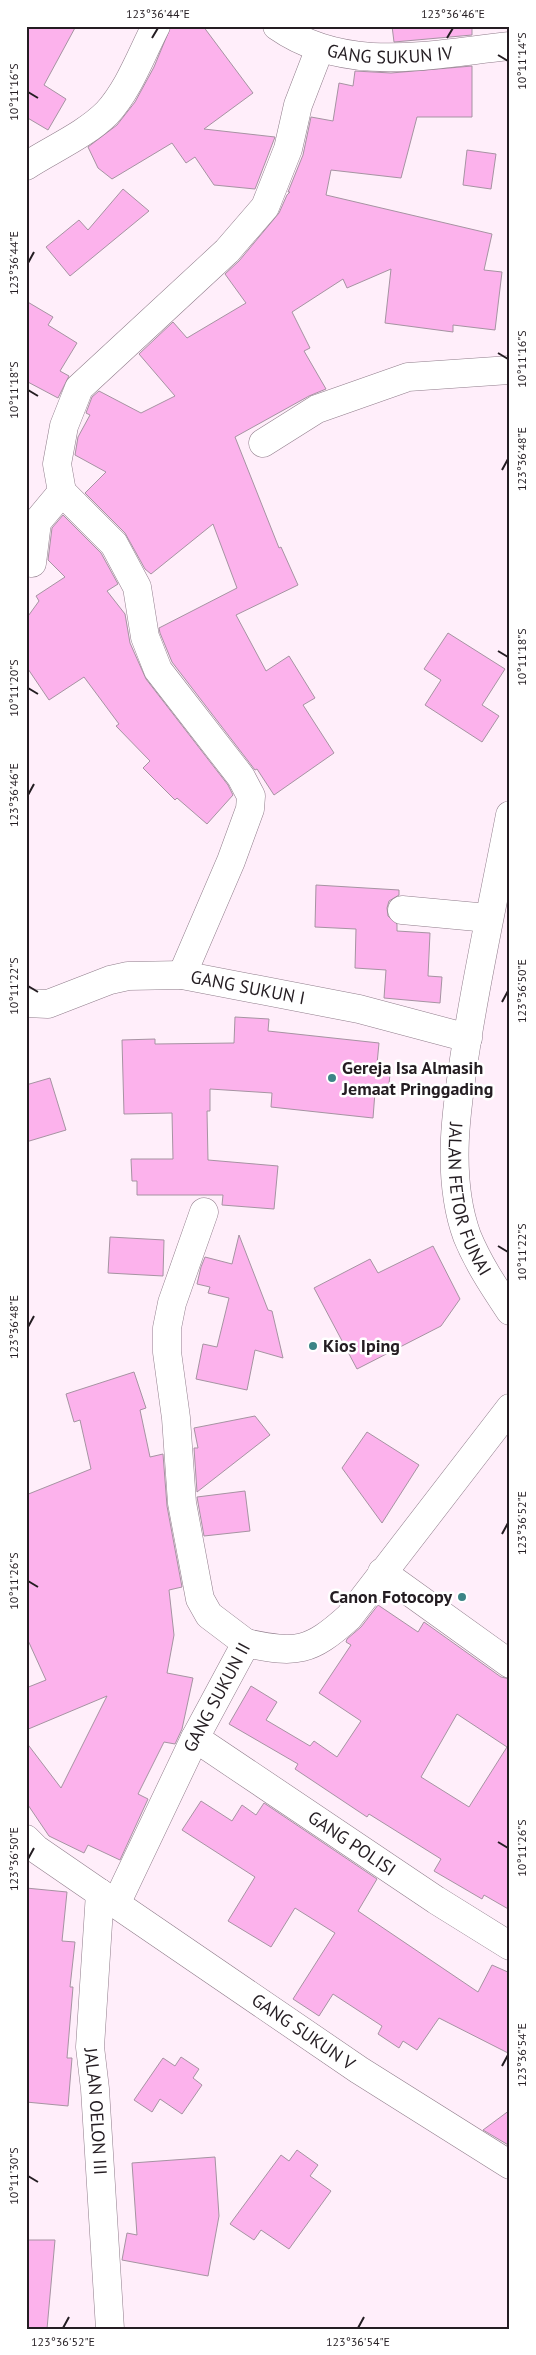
<svg xmlns="http://www.w3.org/2000/svg" width="536" height="2355" font-family="'PT Sans',sans-serif">
<rect width="100%" height="100%" fill="#ffeefa"/>
<g fill="#fcb2ec" stroke="#a693a2" fill-rule="evenodd">
<polygon points="26,26 76,26 44,85 66,99 48,130 26,117"/>
<polygon points="171,26 203,26 253,93 204,129 275,137 255,189 214,185 195,157 186,163 172,143 112,179 98,168 88,147 117,125 135,102 154,67"/>
<polygon points="392,26 472,26 472,35 394,42"/>
<polygon points="472,66 472,117 417,117 401,178 331,170 326,195 492,234 484,270 502,272 495,330 453,325 453,332 385,323 391,269 347,288 343,279 292,312 310,348 304,351 326,389 309,396 235,437 279,548 281,547 298,585 236,615 266,671 289,656 315,698 303,705 334,753 274,795 257,769 255,770 172,662 160,633 159,628 237,588 213,524 151,574 145,569 125,533 85,493 106,472 75,455 78,437 90,415 86,413 92,397 99,391 141,413 175,396 139,354 173,322 187,338 246,303 225,274 239,261 279,213 287,195 290,192 288,192 303,155 311,117 333,121 339,83 353,86 355,71 391,73"/>
<polygon points="467,150 496,154 491,189 463,185"/>
<polygon points="123,189 149,211 70,276 46,247 79,220 88,230"/>
<polygon points="26,301 53,317 48,325 77,343 60,371 69,376 58,398 26,381"/>
<polygon points="63,515 101,553 118,584 107,591 125,614 130,643 146,679 228,785 233,795 207,824 177,798 175,800 143,768 150,761 116,726 119,724 84,677 49,700 26,666 26,619 39,601 36,596 65,577 48,560 52,528"/>
<polygon points="448,633 505,669 482,705 499,716 482,742 425,705 441,680 424,669"/>
<polygon points="316,885 399,890 399,895 389,901 387,908 388,916 397,924 397,931 430,933 428,976 442,977 440,1003 384,998 386,970 355,968 356,929 315,927"/>
<polygon points="235,1017 269,1019 268,1031 379,1043 377,1064 391,1065 388,1093 375,1092 373,1118 271,1107 272,1093 210,1089 210,1111 207,1111 208,1160 278,1166 274,1209 222,1205 223,1195 137,1195 137,1181 132,1181 131,1159 173,1159 172,1113 124,1114 122,1040 155,1039 155,1044 234,1043"/>
<polygon points="50,1078 66,1130 26,1142 26,1085"/>
<polygon points="239,1235 268,1310 272,1311 283,1358 255,1350 247,1390 196,1379 203,1344 217,1347 229,1298 208,1293 210,1287 197,1284 201,1267 205,1257 232,1264"/>
<polygon points="110,1237 164,1240 163,1276 108,1273"/>
<polygon points="433,1246 460,1299 441,1326 357,1369 314,1288 370,1259 378,1273"/>
<polygon points="134,1372 146,1408 140,1410 150,1457 163,1454 167,1506 182,1587 169,1590 174,1635 167,1673 193,1678 182,1729 175,1744 164,1742 138,1794 148,1799 120,1860 88,1845 84,1853 49,1836 26,1802 26,1742 61,1788 107,1696 26,1730 26,1688 46,1680 26,1636 26,1495 91,1469 80,1420 74,1422 66,1394"/>
<polygon points="255,1416 270,1435 197,1492 194,1448 198,1448 194,1428"/>
<polygon points="367,1432 419,1465 382,1523 342,1468"/>
<polygon points="245,1491 250,1531 204,1536 197,1497"/>
<path d="M378,1605L418,1632L424,1622L501,1677L510,1679V1910L484,1895L482,1899L434,1871L441,1859L369,1814L367,1817L295,1769L298,1764L229,1724L251,1686L277,1702L266,1720L310,1746L314,1741L337,1757L361,1721L319,1693L351,1645L346,1642L347,1639L361,1627ZM457,1714L507,1747L469,1807L421,1777Z"/>
<polygon points="201,1801 232,1821 242,1805 256,1815 264,1803 377,1879 358,1911 478,1992 492,1965 510,1973 510,2054 439,2018 417,2050 403,2041 399,2048 378,2034 382,2026 333,1994 319,2016 293,1999 335,1933 295,1908 271,1947 228,1921 255,1877 182,1830"/>
<polygon points="26,1888 67,1892 62,1941 75,1942 70,1987 73,1987 67,2058 72,2058 68,2106 26,2102"/>
<polygon points="181,2057 199,2069 193,2078 202,2085 182,2114 160,2099 152,2112 134,2100 163,2058 175,2066"/>
<polygon points="510,2110 510,2146 483,2130"/>
<polygon points="297,2150 318,2165 310,2176 331,2191 289,2249 261,2230 254,2240 230,2224 281,2155 289,2161"/>
<polygon points="215,2157 219,2216 208,2276 122,2260 127,2233 137,2235 132,2163"/>
<polygon points="26,2240 55,2240 47,2329 26,2329"/>
</g>
<g fill="none" stroke-linecap="round" stroke-linejoin="round">
<defs>
<g id="minor">
<path id="s1" d="M277,26C347,75 431,54 510,46"/>
<path d="M26,166C52,149 85,135 107,113C129,89 141,55 156,26"/>
<polyline points="263,443 317,409 408,377 510,370"/>
<polyline points="62,492 114,544 137,587 145,637 158,670 241,777 251,796 250,809 231,861 182,975"/>
<polyline points="32,563 37,522 62,492 57,464 64,426 79,388 227,251 265,207 288,149 298,105 320,48"/>
<path id="s2" d="M510,815C496,888 480,960 468,1034C458,1097 444,1173 467,1236C478,1263 494,1287 510,1311"/>
<polyline points="402,910 488,918"/>
<path id="s3" d="M26,1003L48,1004L110,980L128,976L182,975L359,1009L468,1038"/>
<polyline points="204,1212 172,1303 167,1328 167,1352 176,1418 182,1503 200,1599 209,1615 246,1643"/>
<polyline points="382,1572 510,1664"/>
<path id="s4" d="M195,1738L436,1900L510,1946"/>
<path id="s5" d="M26,1839L36,1849L100,1893L359,2070L510,2165"/>
<path id="s6" d="M100,1893L90,2047L95,2089L110,2329"/>
<path id="s7" d="M116,1904L195,1738L246,1643C297,1654 310,1652 349,1617L510,1408"/>
</g>
</defs>
<use href="#minor" stroke="#907d8b" stroke-width="29"/>
<use href="#minor" stroke="#fff" stroke-width="28"/>
</g>
<path fill="none" stroke="#241d22" stroke-width="2" d="M152,38L158,28M447,38L453,28M498,55L508,61M28,92L38,98M28,263L34,252M498,353L508,359M28,390L38,396M502,470L508,459M498,651L508,657M28,688L38,694M28,795L34,784M28,986L38,992M502,1002L508,991M498,1246L508,1252M28,1327L34,1316M502,1534L508,1523M28,1581L38,1587M498,1842L508,1848M28,1859L34,1848M502,2066L508,2055M28,2176L38,2182M63,2328L69,2317M358,2328L364,2317"/>
<g fill="#3c8486" stroke="#fff" stroke-width="2">
<circle cx="332" cy="1078" r="5"/>
<circle cx="313" cy="1346" r="5"/>
<circle cx="462" cy="1597" r="5"/>
</g>
<g text-anchor="middle" stroke-width="5" stroke-linejoin="round" paint-order="stroke">
<g font-size="18" fill="#241d22" stroke="#fff">
<text dy="6" stroke="none"><textPath href="#s1" startOffset="119">GANG SUKUN IV</textPath></text>
<text dy="6" stroke="none"><textPath href="#s3" startOffset="228">GANG SUKUN I</textPath></text>
<text dy="6" stroke="none"><textPath href="#s2" startOffset="391">JALAN FETOR FUNAI</textPath></text>
<text dy="6" stroke="none"><textPath href="#s7" startOffset="230">GANG SUKUN II</textPath></text>
<text dy="6" stroke="none"><textPath href="#s4" startOffset="189">GANG POLISI</textPath></text>
<text dy="6" stroke="none"><textPath href="#s5" startOffset="338">GANG SUKUN V</textPath></text>
<text dy="6" stroke="none"><textPath href="#s6" startOffset="219">JALAN OELON III</textPath></text>
</g>
<g font-size="18" font-weight="bold" fill="#241d22" stroke="#fff" text-anchor="start">
<text x="342" y="1074">Gereja Isa Almasih<tspan x="342" dy="21">Jemaat Pringgading</tspan></text>
<text x="323" y="1352">Kios Iping</text>
<text x="452" y="1603" text-anchor="end">Canon Fotocopy</text>
</g>
</g>
<rect width="536" height="2355" fill="none" stroke="#ffffff" stroke-width="55"/>
<rect x="28" y="28" width="480" height="2300" fill="none" stroke="#241d22" stroke-width="2"/>
<g font-size="12" text-anchor="middle" fill="#241d22">
<text x="158" y="18">123°36'44"E</text>
<text x="453" y="18">123°36'46"E</text>
<text transform="translate(522 61) rotate(-90)" y="4">10°11'14"S</text>
<text transform="translate(14 92) rotate(-90)" y="4">10°11'16"S</text>
<text transform="translate(14 263) rotate(-90)" y="4">123°36'44"E</text>
<text transform="translate(522 359) rotate(-90)" y="4">10°11'16"S</text>
<text transform="translate(14 390) rotate(-90)" y="4">10°11'18"S</text>
<text transform="translate(522 459) rotate(-90)" y="4">123°36'48"E</text>
<text transform="translate(522 657) rotate(-90)" y="4">10°11'18"S</text>
<text transform="translate(14 688) rotate(-90)" y="4">10°11'20"S</text>
<text transform="translate(14 795) rotate(-90)" y="4">123°36'46"E</text>
<text transform="translate(14 986) rotate(-90)" y="4">10°11'22"S</text>
<text transform="translate(522 991) rotate(-90)" y="4">123°36'50"E</text>
<text transform="translate(522 1252) rotate(-90)" y="4">10°11'22"S</text>
<text transform="translate(14 1327) rotate(-90)" y="4">123°36'48"E</text>
<text transform="translate(522 1523) rotate(-90)" y="4">123°36'52"E</text>
<text transform="translate(14 1581) rotate(-90)" y="4">10°11'26"S</text>
<text transform="translate(522 1848) rotate(-90)" y="4">10°11'26"S</text>
<text transform="translate(14 1859) rotate(-90)" y="4">123°36'50"E</text>
<text transform="translate(522 2055) rotate(-90)" y="4">123°36'54"E</text>
<text transform="translate(14 2176) rotate(-90)" y="4">10°11'30"S</text>
<text x="63" y="2346">123°36'52"E</text>
<text x="358" y="2346">123°36'54"E</text>
</g>
</svg>
